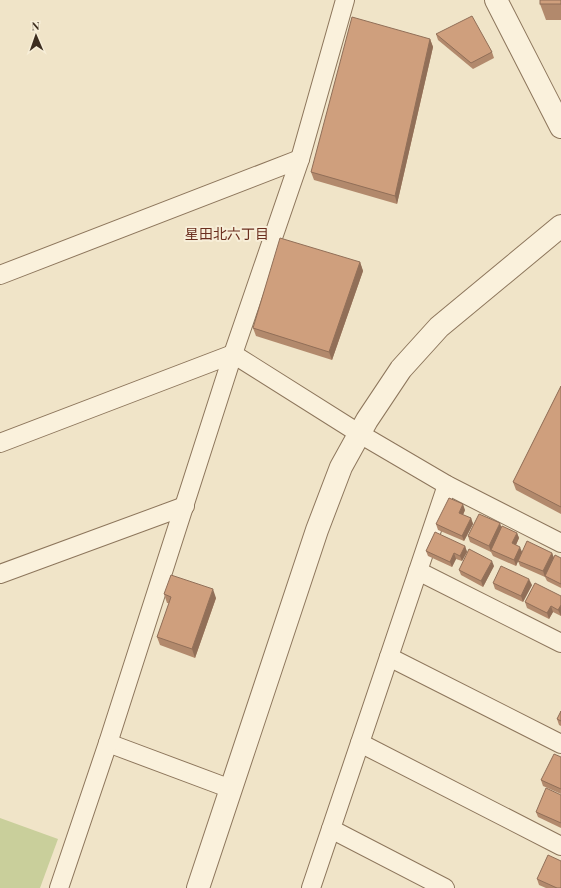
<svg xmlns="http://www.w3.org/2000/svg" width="561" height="888" font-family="'Playfair Display','Noto Sans JP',serif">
<rect width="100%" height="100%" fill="#f0e4c8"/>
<polygon fill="#c9cf9b" points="0,818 58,839 40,888 0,888"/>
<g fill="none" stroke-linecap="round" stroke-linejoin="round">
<defs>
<g id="minor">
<polyline points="0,275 300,159"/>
<polyline points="0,443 233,354 360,434 447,485 561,543"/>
<polyline points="418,571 561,643"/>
<polyline points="0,574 185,506"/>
<polyline points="389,657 561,744"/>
<polyline points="108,743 231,789"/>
<polyline points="360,743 561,846"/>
<polyline points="331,829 445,888"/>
<polyline points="59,888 108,743 233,354 300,159 345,0"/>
<polyline points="311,888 447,485"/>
</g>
<g id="tertiary">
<polyline points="496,0 561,127"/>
<polyline points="198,888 317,530 341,467 367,420 401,369 439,327 561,226"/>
</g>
</defs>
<use href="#minor" stroke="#8d765c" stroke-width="20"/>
<use href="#tertiary" stroke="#8d765c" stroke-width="24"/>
<use href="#minor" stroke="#faf1dc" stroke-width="18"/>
<use href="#tertiary" stroke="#faf1dc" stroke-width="22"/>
</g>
<g fill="#b2896c">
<polygon points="561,0 561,20 546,20 540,4"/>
<polygon points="436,34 492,52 494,58 473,69 438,40"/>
<polygon points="430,39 433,47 397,204 314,180 311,172"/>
<polygon points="360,262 363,271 332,360 256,336 253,328"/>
<polygon points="561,386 561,514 516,490 513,482"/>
<polygon points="465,510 463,515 471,518 473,524 464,541 438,530 436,524"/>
<polygon points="501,527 517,533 519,538 516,545 522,552 552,553 554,558 561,558 561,588 547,581 545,577 520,566 518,561 516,566 493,556 491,552 470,542 468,536"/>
<polygon points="465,546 467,552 462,561 456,559 452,567 428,556 426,551"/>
<polygon points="494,566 483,587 461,575 459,570"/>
<polygon points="493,583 532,585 523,602 495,589"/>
<polygon points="164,594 216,598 195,658 160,645 157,637 169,603 167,603"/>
<polygon points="561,596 561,616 553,612 549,619 527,608 525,602"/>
<polygon points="561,711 561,726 559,725 557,719"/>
<polygon points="561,757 561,794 543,786 541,780"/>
<polygon points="561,795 561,828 538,817 536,812"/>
<polygon points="537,879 561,888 546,888 539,885"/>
</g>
<g fill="#916f58">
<polygon points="430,39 433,47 397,204 395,196"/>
<polygon points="360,262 363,271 332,360 329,352"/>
<polygon points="463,504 465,510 461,519 459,513"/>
<polygon points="471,518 473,524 464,541 462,536"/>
<polygon points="500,523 502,529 491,550 491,552 489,546"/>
<polygon points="517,533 519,538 514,549 512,543"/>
<polygon points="465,546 467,552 462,561 460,556"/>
<polygon points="520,547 522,552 516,566 514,560"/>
<polygon points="454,553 456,559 452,567 450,562"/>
<polygon points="552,553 554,558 545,576 545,577 543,571"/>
<polygon points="492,561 494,566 483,587 481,581"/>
<polygon points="529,579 532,585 523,602 521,596"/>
<polygon points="213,589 216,598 195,658 192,649"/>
<polygon points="561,605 561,616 558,610"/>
<polygon points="551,606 553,612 549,619 547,613"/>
</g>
<g fill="#cf9f7d" stroke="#916f58">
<rect x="540" y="0" width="21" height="4"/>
<polygon points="472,16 492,52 471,63 436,34"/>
<polygon points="352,17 430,39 395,196 311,172"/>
<polygon points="280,238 360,262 329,352 253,328"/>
<polygon points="561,386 561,507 513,482"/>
<polygon points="449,498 463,504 459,513 471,518 462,536 436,524"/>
<polygon points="479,514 500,523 489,546 468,536"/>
<polygon points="502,526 517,533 512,543 520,547 514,560 491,550"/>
<polygon points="435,532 465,546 460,556 454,553 450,562 426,551"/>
<polygon points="527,541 552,553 543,571 518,561"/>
<polygon points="469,549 492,561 481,581 459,570"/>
<polygon points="555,555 561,558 561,584 545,576"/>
<polygon points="501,566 529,579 521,596 493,583"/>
<polygon points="171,575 213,589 192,649 157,637 171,597 164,594"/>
<polygon points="535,583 561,596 561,605 558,610 551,606 547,613 525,602"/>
<polygon points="561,711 561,721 557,719"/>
<polygon points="554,754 561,757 561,789 541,780"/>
<polygon points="546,788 561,795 561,823 536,812"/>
<polygon points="548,855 561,861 561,888 557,888 537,879"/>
</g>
<g text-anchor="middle" stroke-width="4" stroke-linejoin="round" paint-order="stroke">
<g font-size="14" fill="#6b2e1e" stroke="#f7eed8">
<text x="227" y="239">星田北六丁目</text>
</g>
</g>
<g transform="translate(36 36) rotate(358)" stroke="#f7eed8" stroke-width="3" paint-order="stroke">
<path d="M0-3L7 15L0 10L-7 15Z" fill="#3d2e20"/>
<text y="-6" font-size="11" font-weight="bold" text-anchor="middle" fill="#3d2e20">N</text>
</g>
</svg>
